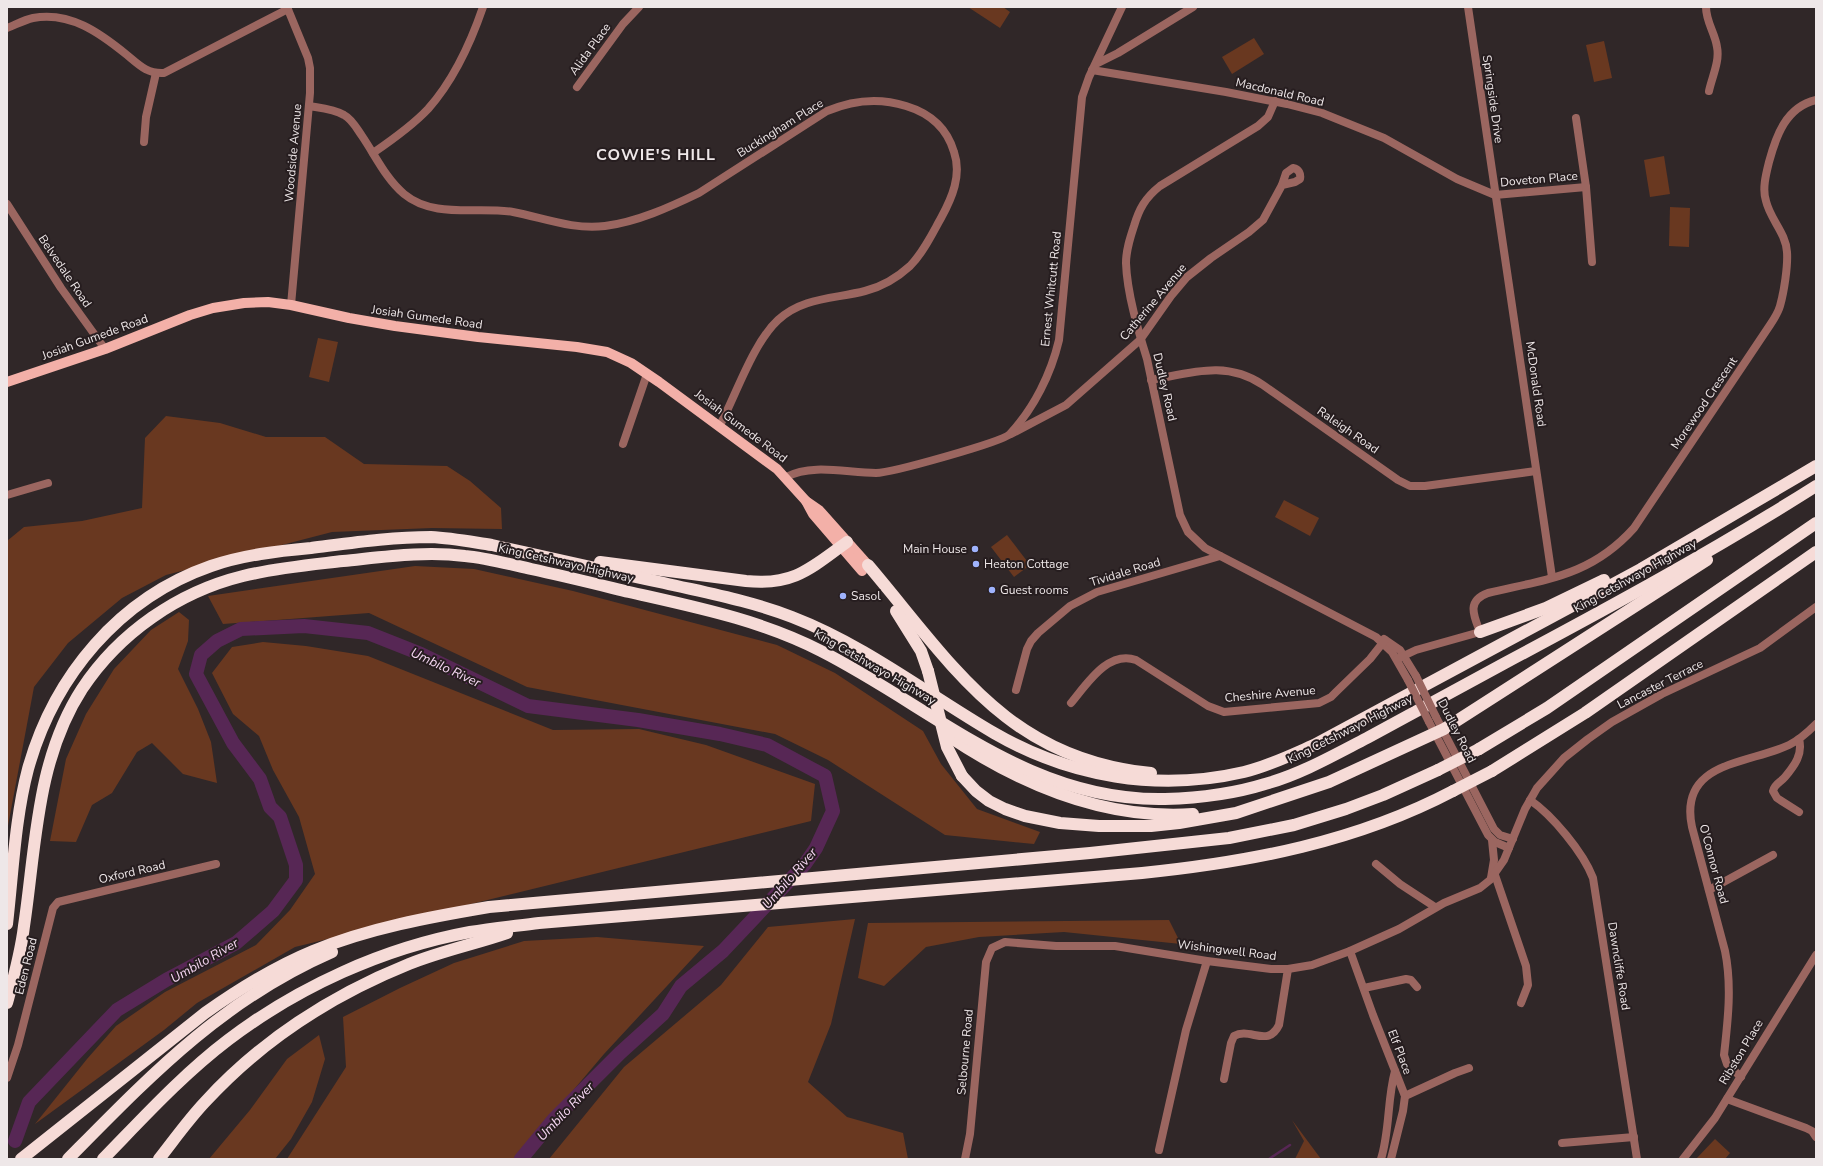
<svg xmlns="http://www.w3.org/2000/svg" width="1823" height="1166" font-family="'Nunito Sans',sans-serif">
<rect width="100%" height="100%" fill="#302728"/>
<g fill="#693820">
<polygon points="968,7 1003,7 1010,12 1000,28"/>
<polygon points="1254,38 1264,54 1232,74 1222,57"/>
<polygon points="1604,41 1612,78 1594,82 1586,45"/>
<polygon points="1664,156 1670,194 1650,197 1644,160"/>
<polygon points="1670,207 1690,208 1689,247 1669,246"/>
<polygon points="318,338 338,342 329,382 309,377"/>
<polygon points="166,416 220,423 266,437 325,437 364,464 447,466 470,481 501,508 502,529 432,528 332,532 166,575 122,598 68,643 34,687 7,831 7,541 24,527 82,521 142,508 145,438"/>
<polygon points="1284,500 1319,518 1310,536 1275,517"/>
<polygon points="1007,535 1030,565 1014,577 991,547"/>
<polygon points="415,566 474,569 573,591 777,645 835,673 923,731 941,764 977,809 1040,832 1034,844 945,835 828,760 775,734 527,687 369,613 223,624 208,596"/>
<polygon points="179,612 189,620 188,641 178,669 198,709 211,742 217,783 183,774 152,743 137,752 112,793 92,805 76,842 50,841 66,759 86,714 114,669 151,630"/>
<polygon points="263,642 306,646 368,656 553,730 639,729 706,745 815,784 811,821 295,947 197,1003 164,1030 35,1124 87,1059 116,1026 165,992 256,945 290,910 315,874 299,817 273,770 259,736 233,714 212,673 232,647"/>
<polygon points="855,919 831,1024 808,1082 847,1117 903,1133 908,1159 549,1159 624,1067 721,985 768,927"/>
<polygon points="1169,920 1181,944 1064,932 979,937 926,947 884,986 858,978 868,923"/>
<polygon points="597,937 704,946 604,1054 515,1159 287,1159 346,1067 343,1017 400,988 454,963 524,941"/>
<polygon points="319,1035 325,1059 312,1102 291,1139 275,1159 209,1159 250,1110 287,1059"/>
<polygon points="1292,1120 1321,1159 1295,1159 1304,1141"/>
<polygon points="1715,1139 1730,1153 1725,1159 1696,1159"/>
</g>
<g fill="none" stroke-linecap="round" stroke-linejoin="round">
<polyline stroke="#572755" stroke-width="2.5" points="1269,1159 1290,1145"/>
<polyline stroke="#572755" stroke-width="14" points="15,1141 29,1102 117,1010 166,980 236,943 273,911 296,880 296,865 280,817 270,807 260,779 233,743 196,674 201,655 217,641 241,629 304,626 368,633 421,654 528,706 638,720 720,734 767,745 825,776 833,811 816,848 805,864 723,951 681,986 663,1014 620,1053 554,1119 521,1159"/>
<g stroke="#9b6660" stroke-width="8">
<polyline points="287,7 308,58 310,68 310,93 291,305"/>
<polyline points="1468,7 1552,577"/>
<path d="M1706,7C1706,22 1715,33 1717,47C1720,61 1712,77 1709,91"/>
<path d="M7,28C15,25 24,20 33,18C70,11 100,33 127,55C139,65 147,74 164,73L288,9"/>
<polyline points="1096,64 1118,53 1193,7"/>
<polyline points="1092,70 1226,92 1287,104 1322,113 1384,138 1457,179 1495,195 1586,187"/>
<polyline points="577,87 623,24 639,7"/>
<path d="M1275,101L1268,117L1258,126L1160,186C1145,198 1139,209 1134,226C1130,238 1126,250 1126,263C1127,293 1138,330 1147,359L1180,515L1188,532L1205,548L1376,637L1392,652L1408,680"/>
<path d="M309,106C321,108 334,109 344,115C352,119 357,129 362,136C375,155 386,179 404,194C434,219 478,206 513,212C544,218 573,230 605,226C637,222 670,207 699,193L827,111C853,100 878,97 906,106C929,113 947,128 954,152C962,175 952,198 941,218C932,234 923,253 910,266C898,277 881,287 865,291C834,299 803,297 778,320C753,343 736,395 720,425"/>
<polyline points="1576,118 1586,187 1592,262"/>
<polyline points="144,142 146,117 156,73"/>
<path d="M373,153C392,140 412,126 428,109C453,81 471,42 483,7"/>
<polyline points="7,204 61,288 105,349"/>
<path d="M1151,380C1191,373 1226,360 1263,385L1398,480L1410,486H1425L1536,471"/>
<path d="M1011,434L1066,405L1140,340L1171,296L1187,277L1211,258L1249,232L1263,220L1282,185L1286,173L1293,168C1299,169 1301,174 1300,179L1295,182L1282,185"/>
<polyline points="623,444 647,374"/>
<path d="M786,477C813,463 847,473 876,473C891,473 1002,442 1010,434C1034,408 1051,374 1059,340L1082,97L1089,77L1122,7"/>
<polyline points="7,495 48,483"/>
<polyline points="1384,639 1400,650 1416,676"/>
<path d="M1397,659L1416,650L1480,632C1474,616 1466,601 1488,593C1547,579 1591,576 1634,528L1770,325C1774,319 1778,313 1780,306C1784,292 1788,266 1787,252C1786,233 1770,219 1766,201C1762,189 1766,174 1769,162C1776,136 1786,107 1816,100"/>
<polyline points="1016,690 1027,649 1031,641 1038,633 1070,606 1097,592 1220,556"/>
<path d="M1071,703C1087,684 1108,650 1136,660L1208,706L1224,712L1319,703L1331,697L1336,692L1370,659L1385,640"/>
<polyline points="1436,717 1494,829 1500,835 1513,839"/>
<polyline points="1429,722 1488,835 1495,842 1509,848"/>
<path d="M1799,739C1803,754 1795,765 1785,777C1781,782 1774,784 1773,791L1777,798L1799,812"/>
<path d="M1530,800C1552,815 1583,852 1593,878L1637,1159"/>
<polyline points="1376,864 1400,884 1435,907"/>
<polyline points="1495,875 1526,966 1528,985 1521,1003"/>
<polyline points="1491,878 1494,860 1492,840"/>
<polyline points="1709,890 1773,855"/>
<polyline points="1350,951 1373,1015 1405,1096 1403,1111 1391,1159"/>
<polyline points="1364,988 1406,979 1411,980 1417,987"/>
<path d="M1741,1077L1727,1064L1724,1055C1728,1020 1732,985 1725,951L1692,827C1678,761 1749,764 1789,745C1799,740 1808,732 1816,724"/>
<polyline points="7,1078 18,1045 53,908 58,902 216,864"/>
<path d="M1224,1079L1231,1043L1234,1036C1250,1027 1268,1048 1279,1025L1288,969"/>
<polyline points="1405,1096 1455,1073 1469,1068"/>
<polyline points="1727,1099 1806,1128 1812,1131 1816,1137"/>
<polyline points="1562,1143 1634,1137"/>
<polyline points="1159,1150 1186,1030 1207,961"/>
<polyline points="965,1159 970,1134 986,962 992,948 1005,942 1056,946 1115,946 1207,961 1271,969 1288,969 1312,965 1350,951 1399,929 1444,903 1480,888 1490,880 1504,860 1525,809 1537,788 1564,758 1588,739 1612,722 1662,694 1760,648 1816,607"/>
<path d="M1381,1159C1390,1130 1387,1100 1395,1071"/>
<polyline points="1683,1159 1715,1118 1816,955"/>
</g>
<g stroke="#f3b0a8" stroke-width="10">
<polyline points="7,382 105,349 190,315 213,308 244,303 268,302 291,305 349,318 395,326 478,337 577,347 607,352 631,363 659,382 777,469 806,501 819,510 868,565"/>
<polyline points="806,501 813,514 862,571"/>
</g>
<g stroke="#f6dbd7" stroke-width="12">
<path d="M600,562L746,581C794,586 811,568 847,542"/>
<path d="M868,565C952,664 1008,760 1151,773"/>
<polyline points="896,611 921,651 928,671"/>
<polyline points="1480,632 1546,608 1604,580"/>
<path d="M950,737C1022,785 1105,820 1193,814"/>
<polyline points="1479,749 1547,708 1816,523"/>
<polyline points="1492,771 1585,713 1816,552"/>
<polyline points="962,776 976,791 989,801 1005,809 1025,816 1060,823 1099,826 1151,826 1179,823 1236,813 1329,782 1444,729 1707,560"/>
<path d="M7,924C13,872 15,818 28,769C54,676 119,598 211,566C243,555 278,551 311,548C351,543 391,537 431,537C452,538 472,542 492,545C550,558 607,571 664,583C707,593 751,601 792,617C865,645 927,694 994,733C1070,777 1158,792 1244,772C1269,766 1291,755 1314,745L1641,569L1816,466"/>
<path d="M7,1003C14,977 21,952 24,926C36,846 36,760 82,689C119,633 178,592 243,576C275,568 309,565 343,561C384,557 424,551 465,556C487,558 509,564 531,569C564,576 596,584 629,592C695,607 761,620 821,651C935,709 1029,802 1165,799C1199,798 1233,794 1265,784C1301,774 1334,755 1367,738C1413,713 1459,688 1505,663C1610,607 1715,550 1816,486"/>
<path d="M21,1159L205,1013C239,989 274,967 313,951C369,928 430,917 489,907L1090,853L1229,838L1294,825L1346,809L1383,795L1438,770"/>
<path d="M68,1159C150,1076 222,1000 332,952"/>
<path d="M103,1159C143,1118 182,1075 228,1040C298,987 383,948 470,932C493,928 516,926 539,923L1142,873C1250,862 1356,842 1453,791"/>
<path d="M159,1159C174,1140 188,1120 205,1102C261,1041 332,995 409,964C441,951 475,944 507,933"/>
</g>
<g stroke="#9b6660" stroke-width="8">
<polyline points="1416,676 1436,717"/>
<polyline points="1408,680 1429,722"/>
</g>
<g stroke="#f6dbd7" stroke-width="12">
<polyline points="928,671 947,747 962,776"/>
<polyline points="1438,770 1479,749"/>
<polyline points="1453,791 1492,771"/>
</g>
</g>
<g fill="#9fb3fd" stroke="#261d1f" stroke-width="1.5">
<circle cx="975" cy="549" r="4"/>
<circle cx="976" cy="564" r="4"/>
<circle cx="992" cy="590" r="4"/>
<circle cx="843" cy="596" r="4"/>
</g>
<g text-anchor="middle" stroke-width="4" stroke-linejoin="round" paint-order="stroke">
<g font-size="12" fill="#eee7e8" stroke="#261d1f">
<text transform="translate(590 49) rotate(-54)" y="4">Alida Place</text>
<text transform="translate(1280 92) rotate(13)" y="4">Macdonald Road</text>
<text transform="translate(1493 99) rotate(82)" y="4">Springside Drive</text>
<text transform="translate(780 128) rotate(-32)" y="4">Buckingham Place</text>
<text transform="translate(293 153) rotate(-85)" y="4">Woodside Avenue</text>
<text transform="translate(1539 179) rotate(-5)" y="4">Doveton Place</text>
<text transform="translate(65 271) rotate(56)" y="4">Belvedale Road</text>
<text transform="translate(1051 289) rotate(-84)" y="4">Ernest Whitcutt Road</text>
<text transform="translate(1153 302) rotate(-50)" y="4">Catherine Avenue</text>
<text transform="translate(427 317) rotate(8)" y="4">Josiah Gumede Road</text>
<text transform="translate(95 337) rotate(-20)" y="4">Josiah Gumede Road</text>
<text transform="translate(1536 384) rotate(82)" y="4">McDonald Road</text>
<text transform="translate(1165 387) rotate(77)" y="4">Dudley Road</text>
<text transform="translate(1704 403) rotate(-56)" y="4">Morewood Crescent</text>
<text transform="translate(741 426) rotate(37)" y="4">Josiah Gumede Road</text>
<text transform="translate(1348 430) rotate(35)" y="4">Raleigh Road</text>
<text transform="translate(566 563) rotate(13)" y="4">King Cetshwayo Highway</text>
<text transform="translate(1125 572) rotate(-17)" y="4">Tividale Road</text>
<text transform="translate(1635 576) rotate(-29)" y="4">King Cetshwayo Highway</text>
<text transform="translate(875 667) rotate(30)" y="4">King Cetshwayo Highway</text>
<text transform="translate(1660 684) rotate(-27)" y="4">Lancaster Terrace</text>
<text transform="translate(1270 694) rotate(-5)" y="4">Cheshire Avenue</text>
<text transform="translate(1350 729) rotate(-27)" y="4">King Cetshwayo Highway</text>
<text transform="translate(1457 731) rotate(63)" y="4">Dudley Road</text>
<text transform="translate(1714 864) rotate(75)" y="4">O'Connor Road</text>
<text transform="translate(132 872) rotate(-13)" y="4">Oxford Road</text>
<text transform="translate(1227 950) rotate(7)" y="4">Wishingwell Road</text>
<text transform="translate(26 966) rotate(-76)" y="4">Eden Road</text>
<text transform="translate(1619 966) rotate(81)" y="4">Dawncliffe Road</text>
<text transform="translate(965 1052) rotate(-85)" y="4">Selbourne Road</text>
<text transform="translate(1400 1052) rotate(69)" y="4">Elf Place</text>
<text transform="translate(1741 1052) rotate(-59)" y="4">Ribston Place</text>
</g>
<g font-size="12" fill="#eee7e8" stroke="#261d1f" text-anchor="start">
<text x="967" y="553" text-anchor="end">Main House</text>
<text x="984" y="568">Heaton Cottage</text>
<text x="1000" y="594">Guest rooms</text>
<text x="851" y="600">Sasol</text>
</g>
<g font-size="13" font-style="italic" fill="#f7d8f4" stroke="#261d1f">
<text transform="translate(446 667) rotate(25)" y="5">Umbilo River</text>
<text transform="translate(789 878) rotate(-49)" y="5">Umbilo River</text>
<text transform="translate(204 960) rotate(-30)" y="5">Umbilo River</text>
<text transform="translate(565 1111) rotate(-46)" y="5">Umbilo River</text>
</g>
<g font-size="16" font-weight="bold" letter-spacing="1" fill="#eee7e8" stroke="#261d1f">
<text x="656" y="160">COWIE'S HILL</text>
</g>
</g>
<rect width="1823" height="1166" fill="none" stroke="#eee7e8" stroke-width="16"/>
</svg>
